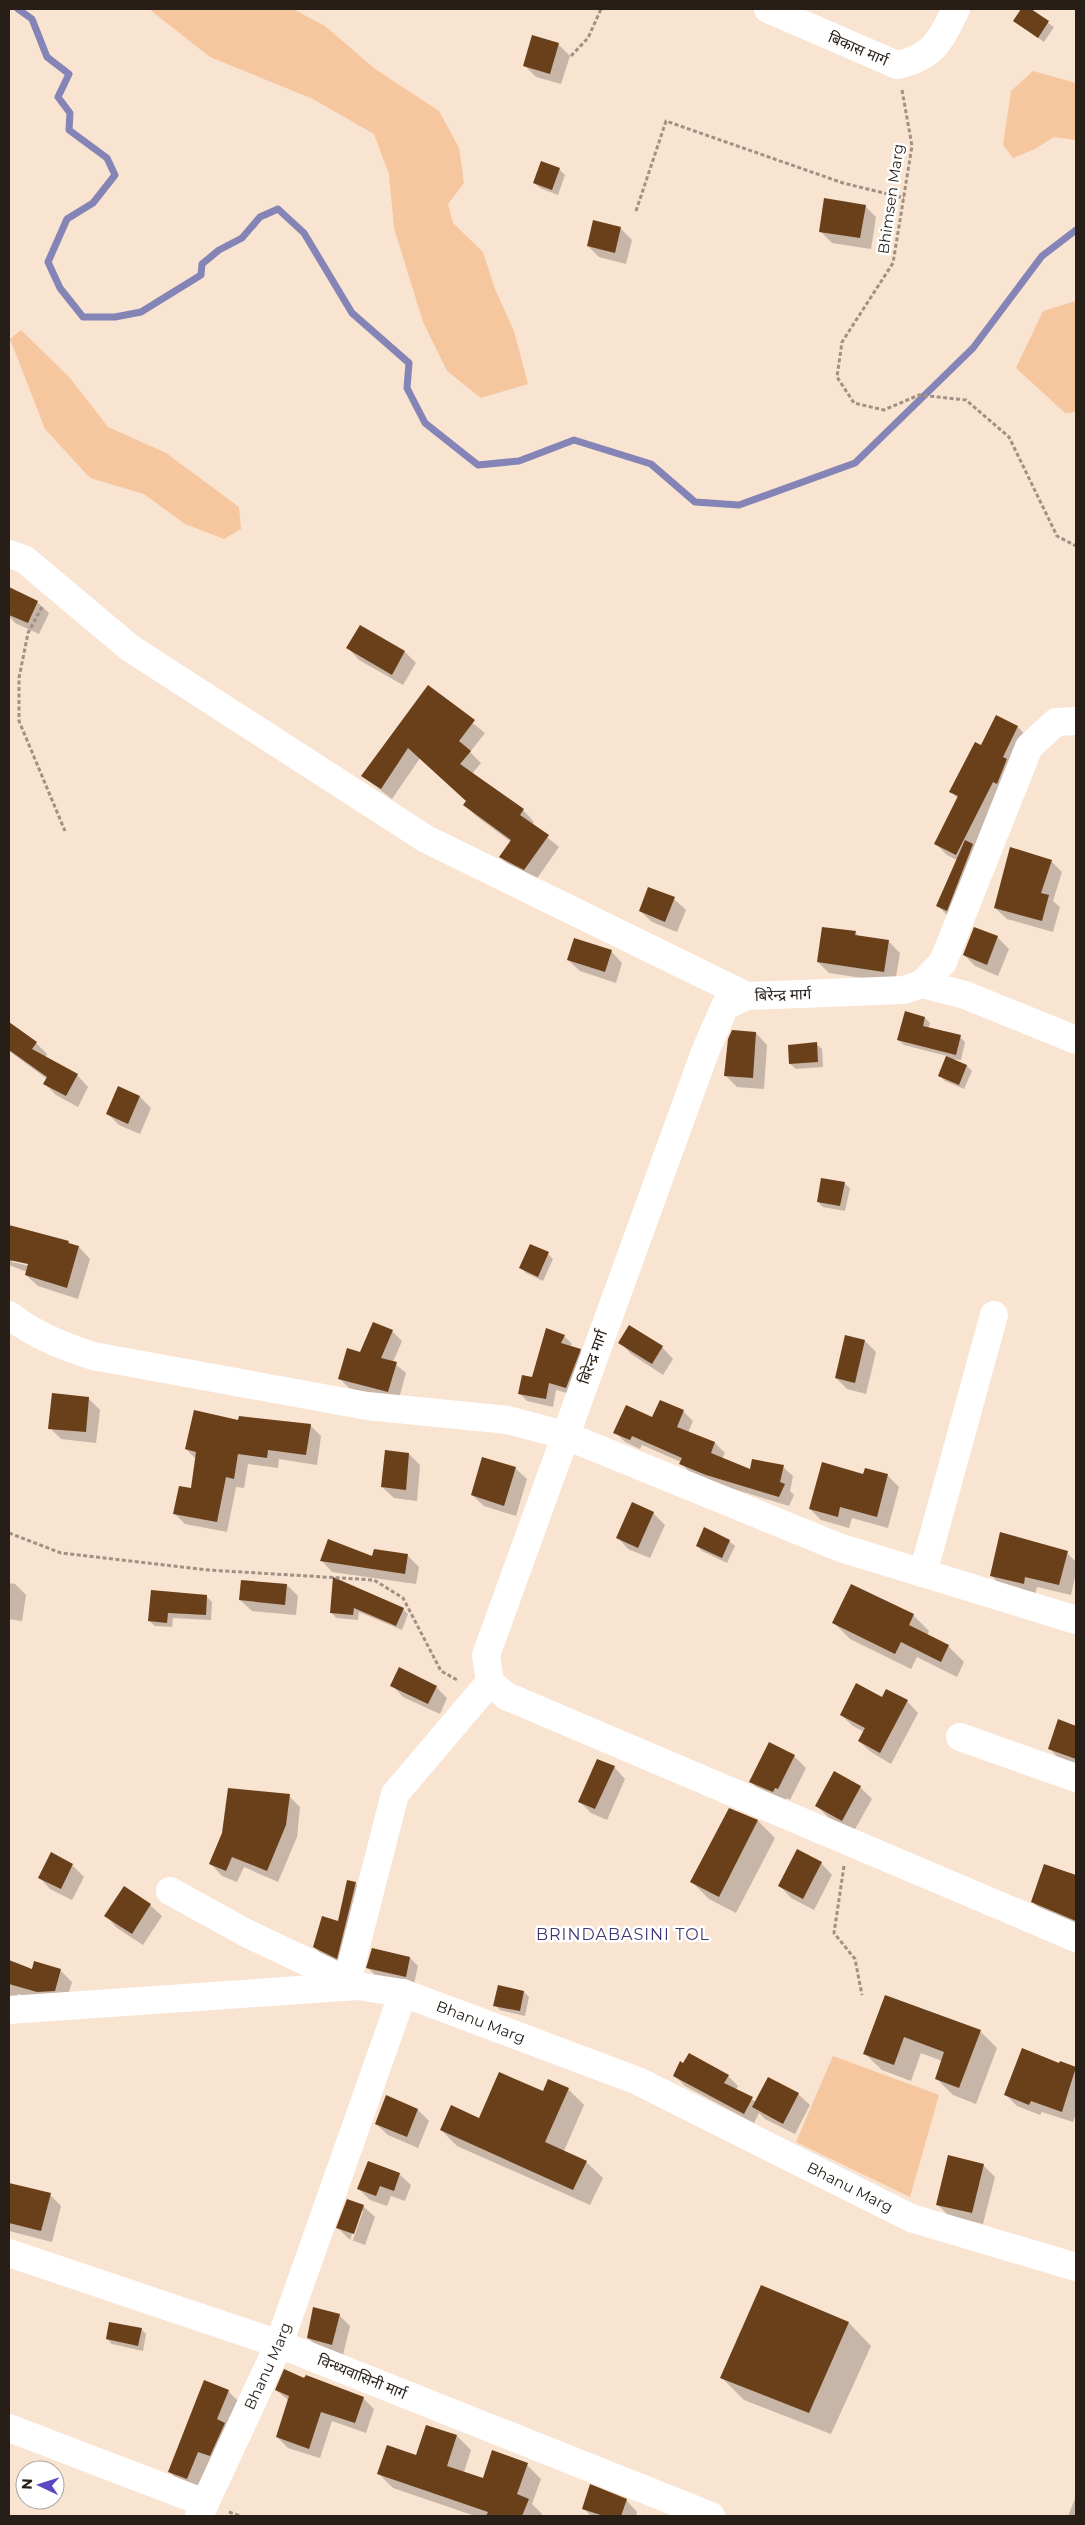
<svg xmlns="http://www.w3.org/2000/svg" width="1085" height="2525" font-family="Montserrat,'Noto Sans Devanagari',sans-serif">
<rect width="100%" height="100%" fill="#f9e3d1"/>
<g fill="#f6c69f">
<polygon points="149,9 293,9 325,26 375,69 439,111 459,148 464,183 448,204 453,223 483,252 495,289 514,331 528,384 481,398 447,371 423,322 394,228 389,174 374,134 313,99 210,57"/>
<polygon points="1033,71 1076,83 1076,140 1054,137 1035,149 1013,158 1003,145 1011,91"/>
<polygon points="1076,301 1076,412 1065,413 1016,368 1043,311"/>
<polygon points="21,330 70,378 108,427 166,453 239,507 241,529 224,539 185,524 144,494 90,478 45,429 10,339"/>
<polygon points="833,2056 939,2095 910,2197 796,2142"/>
</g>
<g fill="#0003" fill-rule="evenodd">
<polygon points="1022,9 1028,9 1054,27 1044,42 1014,21"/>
<polygon points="558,44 570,56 561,84 536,77 524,65"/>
<polygon points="541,163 560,170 565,175 558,195 540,188 534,183"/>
<polygon points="865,206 876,217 871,249 832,243 820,231"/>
<polygon points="620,228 632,240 626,264 599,257 588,246"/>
<polygon points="9,588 37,602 49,613 39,634 15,623 9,616"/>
<polygon points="348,648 405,652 416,663 403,685 359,660"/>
<polygon points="428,687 485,733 470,752 481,763 472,774 523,810 534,822 532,825 559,847 536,880 512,868 500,857 511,842 476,816 465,805 468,801 420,758 392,799 362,776"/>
<polygon points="997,717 1018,727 1029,739 956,918 947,915 938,906 957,860 947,855 936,844 958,799 951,791 982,747"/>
<polygon points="1051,861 1062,872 1053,901 1060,907 1053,932 1007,919 995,908"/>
<polygon points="649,888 674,899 686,910 677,932 652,922 640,911"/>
<polygon points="855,932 859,937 889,942 900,953 895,983 829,973 818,962"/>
<polygon points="997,937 1009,949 998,976 975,966 964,955"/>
<polygon points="611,951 622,963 616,983 580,971 568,960"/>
<polygon points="925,1018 930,1023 928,1029 960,1037 965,1042 961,1060 951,1059 967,1066 972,1071 964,1089 945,1081 939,1075 947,1056 904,1045 898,1040"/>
<polygon points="14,1027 36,1043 47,1054 45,1058 77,1075 88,1087 78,1107 56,1095 45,1084 47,1079 9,1051 9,1034"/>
<polygon points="732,1031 756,1033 767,1045 764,1089 737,1087 726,1076"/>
<polygon points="816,1044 822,1049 823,1067 796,1069 790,1064"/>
<polygon points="119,1088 140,1097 151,1108 140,1134 119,1125 108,1114"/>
<polygon points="844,1183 850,1188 845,1211 823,1207 818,1202"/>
<path d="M9,1226L68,1242L79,1247L90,1259L78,1299L38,1286L26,1275L27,1272L9,1265ZM12,1259L35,1265L34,1267L12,1262Z"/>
<polygon points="548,1254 553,1259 543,1281 526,1273 521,1268"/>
<polygon points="392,1331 402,1341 393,1362 406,1373 398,1402 349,1388 339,1378 360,1353"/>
<polygon points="564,1336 572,1344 570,1347 580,1350 588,1358 574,1395 556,1390 553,1407 527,1401 519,1393"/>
<polygon points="865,1341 876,1352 866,1394 847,1389 836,1378"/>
<polygon points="620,1342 662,1347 673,1359 663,1375 631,1354"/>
<polygon points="88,1398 100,1410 96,1443 61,1439 50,1428"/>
<polygon points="661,1401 684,1412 693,1421 688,1433 715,1443 725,1453 722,1459 750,1471 783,1467 793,1476 790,1491 794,1495 789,1506 717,1484 691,1474 681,1462 642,1445 640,1449 625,1442 615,1432 653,1419"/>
<polygon points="239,1421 310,1425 321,1436 317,1465 279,1459 278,1468 248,1464 244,1488 236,1487 227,1532 185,1524 174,1513 192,1490 197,1460 186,1449"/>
<polygon points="409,1454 420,1465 417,1501 394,1498 382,1487"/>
<polygon points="515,1468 527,1479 516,1516 484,1506 472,1495"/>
<polygon points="887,1475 899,1487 888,1528 852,1518 849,1528 821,1520 810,1509 864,1476"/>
<polygon points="653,1513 665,1525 650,1558 628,1549 617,1537"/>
<polygon points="1001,1533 1067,1553 1076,1562 1076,1573 1071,1595 1037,1587 1035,1594 1002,1587 991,1575"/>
<polygon points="729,1541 735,1546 727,1563 702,1551 697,1545"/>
<polygon points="407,1555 419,1567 416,1584 332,1572 321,1560"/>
<polygon points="334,1579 403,1609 408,1614 402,1630 359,1612 358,1620 336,1618 331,1612"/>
<polygon points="9,1583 15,1584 26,1595 22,1621 9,1619"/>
<polygon points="287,1585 298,1596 296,1615 252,1611 240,1600"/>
<polygon points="207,1597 212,1602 211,1620 173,1618 172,1627 155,1626 149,1621"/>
<polygon points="913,1615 929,1631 927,1636 948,1646 964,1662 957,1677 917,1657 911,1669 850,1639 834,1623"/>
<polygon points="392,1685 436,1687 447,1698 440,1714 403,1697"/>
<polygon points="883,1698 907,1701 918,1713 891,1764 871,1752 859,1741 864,1732 853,1726 841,1715"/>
<polygon points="1059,1721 1076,1728 1076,1765 1060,1760 1049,1748"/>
<polygon points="770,1744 794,1756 806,1768 790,1800 787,1798 784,1803 762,1793 751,1782"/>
<polygon points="614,1767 625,1779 607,1820 591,1813 580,1802"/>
<polygon points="834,1773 860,1787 872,1799 854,1831 828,1817 817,1806"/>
<polygon points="289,1796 300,1807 297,1837 278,1882 244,1867 237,1882 222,1876 211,1864 223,1833"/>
<polygon points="729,1809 758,1821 775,1838 736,1913 709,1899 692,1882"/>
<polygon points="51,1854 72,1865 84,1877 72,1900 50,1889 39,1877"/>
<polygon points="821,1863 832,1875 814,1910 791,1898 780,1886"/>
<polygon points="1044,1865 1076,1877 1076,1926 1043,1912 1032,1901"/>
<polygon points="356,1884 365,1893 346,1967 323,1956 314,1947 339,1923"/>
<polygon points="150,1905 162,1916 143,1945 117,1928 106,1916"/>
<polygon points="410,1958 418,1966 414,1984 376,1976 368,1968"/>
<polygon points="9,1961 33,1970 60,1970 72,1982 66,2002 49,2003 18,1994 9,2013"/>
<polygon points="524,1992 529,1997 525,2016 500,2010 495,2005"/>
<polygon points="885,1997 980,2031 997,2048 976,2104 953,2095 936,2078 942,2061 921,2053 911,2081 882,2070 864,2053"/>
<polygon points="1061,2062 1076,2068 1076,2113 1073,2122 1042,2112 1040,2115 1017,2106 1006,2095"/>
<polygon points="675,2076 728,2076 738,2086 736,2090 756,2102 798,2094 810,2105 795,2134 765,2119 759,2113 754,2123 685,2086"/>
<polygon points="568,2089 584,2105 564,2151 586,2162 603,2178 590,2205 457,2146 441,2130 480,2120 543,2093"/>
<polygon points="387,2097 418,2110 429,2121 418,2148 388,2135 376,2124"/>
<polygon points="983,2165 995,2177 983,2224 949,2216 937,2204"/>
<polygon points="399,2174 411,2185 405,2201 391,2196 387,2206 370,2200 359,2189"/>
<polygon points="9,2184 50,2195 61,2206 52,2242 9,2231"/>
<path d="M363,2206L375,2217L365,2245L349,2239L338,2228ZM361,2211H363L353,2240H350Z"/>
<polygon points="761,2287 849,2323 871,2346 831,2434 744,2400 722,2378"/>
<polygon points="339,2315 350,2326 343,2355 320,2349 308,2338"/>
<polygon points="141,2329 146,2334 143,2351 112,2344 107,2339"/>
<polygon points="285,2371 363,2398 374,2409 366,2433 332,2421 320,2458 288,2448 277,2437 289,2401 276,2390"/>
<polygon points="228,2391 239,2402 199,2490 181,2483 170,2472"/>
<polygon points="427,2426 457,2436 471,2450 464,2472 484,2479 527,2465 541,2479 532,2504 542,2514 541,2516 475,2516 393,2488 379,2474 417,2457"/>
<polygon points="1076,2496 1076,2516 1068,2516"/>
<polygon points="626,2500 637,2512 636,2516 591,2516 583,2508"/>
</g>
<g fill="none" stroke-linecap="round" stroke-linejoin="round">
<polyline stroke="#8484b7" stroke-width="7" points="18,9 32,19 47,57 69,74 58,97 70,113 69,130 107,158 115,175 93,203 67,219 48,262 60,288 83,317 115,317 141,312 201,275 202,264 219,250 242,238 260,217 278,209 304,233 352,313 409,363 407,388 425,423 478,465 519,461 574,440 651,464 695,502 739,505 855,463 973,348 1042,256 1076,230"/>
</g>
<g fill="#69401a">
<polygon points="1021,9 1031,9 1049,21 1038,38 1013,21"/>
<polygon points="532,35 559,43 550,74 523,66"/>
<polygon points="541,161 560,168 552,190 533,183"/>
<polygon points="824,198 866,205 860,238 819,232"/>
<polygon points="593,220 621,227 615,253 587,246"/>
<polygon points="9,587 38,601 28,623 9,615"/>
<polygon points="360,625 405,651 392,675 346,648"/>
<polygon points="428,685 475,720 459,741 471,751 460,764 524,809 520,815 549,835 524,870 499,857 511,840 463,805 466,801 408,748 381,789 361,776"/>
<polygon points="996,715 1018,726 1003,757 1007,759 997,784 993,782 956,855 934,844 958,796 949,792 975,742 981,745"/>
<polygon points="965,840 973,844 947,911 936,906"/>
<polygon points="1010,847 1052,860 1041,893 1049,895 1042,921 994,908"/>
<polygon points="648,887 675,897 665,922 639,911"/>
<polygon points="822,927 856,931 855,935 889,940 884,972 817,962"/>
<polygon points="974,927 998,936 987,965 963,955"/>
<polygon points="574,938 612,950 605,972 567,960"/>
<polygon points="905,1011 925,1017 923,1026 961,1035 956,1055 897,1040"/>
<polygon points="9,1022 37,1042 32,1049 78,1074 66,1096 43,1084 47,1077 9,1050"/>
<polygon points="732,1030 756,1032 753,1078 724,1076 728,1039"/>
<polygon points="817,1042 818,1062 789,1064 788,1045"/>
<polygon points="946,1056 967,1065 959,1085 938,1076"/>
<polygon points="118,1086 140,1096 128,1124 106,1114"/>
<polygon points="821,1178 845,1182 840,1206 817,1202"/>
<polygon points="9,1225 69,1241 68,1243 79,1246 67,1288 25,1275 28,1264 9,1260"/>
<polygon points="530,1244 549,1252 538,1277 519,1268"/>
<polygon points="373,1322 393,1330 381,1358 397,1362 388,1392 338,1379 347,1348 360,1352"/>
<polygon points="629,1325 663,1346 652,1364 618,1343"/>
<polygon points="546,1328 565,1335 561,1343 581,1349 566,1388 549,1383 546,1399 518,1394 522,1375 532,1377"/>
<polygon points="845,1335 865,1340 855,1383 835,1378"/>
<polygon points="52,1393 89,1397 86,1432 48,1429"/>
<polygon points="660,1400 684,1410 677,1427 715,1442 711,1453 750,1469 752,1459 784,1465 780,1482 785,1484 779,1497 706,1475 679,1464 682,1458 632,1436 630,1440 613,1433 626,1405 652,1417"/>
<polygon points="194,1410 238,1420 239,1416 311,1424 306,1455 268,1450 267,1458 238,1454 234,1479 226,1477 217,1522 173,1514 179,1486 191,1488 196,1452 185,1449"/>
<polygon points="385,1450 409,1453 406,1490 381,1487"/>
<polygon points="482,1457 516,1467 504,1506 471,1495"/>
<polygon points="822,1462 863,1474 865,1468 888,1474 877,1517 840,1507 838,1517 809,1509"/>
<polygon points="632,1502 654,1512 638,1548 616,1538"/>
<polygon points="704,1527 730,1540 722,1558 696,1546"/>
<polygon points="1000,1532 1068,1551 1059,1585 1025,1577 1024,1584 990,1576"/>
<polygon points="328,1539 372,1556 374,1549 408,1554 405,1574 320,1561"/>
<polygon points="333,1577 404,1608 396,1626 354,1608 353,1615 330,1613"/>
<polygon points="241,1580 287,1584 285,1605 239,1600"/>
<polygon points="851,1584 914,1614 909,1625 949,1645 941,1662 901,1642 895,1654 832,1623"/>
<polygon points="151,1590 207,1595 206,1615 168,1613 167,1623 148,1621"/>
<polygon points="399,1667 437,1686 428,1704 390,1686"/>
<polygon points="856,1683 882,1697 886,1689 908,1700 880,1753 858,1741 865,1728 840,1715"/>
<polygon points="1058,1719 1076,1726 1076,1759 1048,1749"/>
<polygon points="769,1742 795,1755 778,1789 775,1788 773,1792 749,1782"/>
<polygon points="597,1759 615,1766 595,1809 578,1802"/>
<polygon points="834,1771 861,1786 842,1821 815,1806"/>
<polygon points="228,1788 290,1794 286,1825 267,1871 232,1857 226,1871 209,1864 222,1833"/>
<polygon points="729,1808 758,1820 719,1897 690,1882"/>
<polygon points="797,1849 822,1862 803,1899 778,1886"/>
<polygon points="51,1852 73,1864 61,1889 38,1878"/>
<polygon points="1044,1864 1076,1875 1076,1921 1031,1902"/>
<polygon points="347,1880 356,1882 337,1959 313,1947 322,1916 338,1921"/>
<polygon points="124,1886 151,1904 132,1934 104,1916"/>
<polygon points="372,1948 410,1957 406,1977 366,1968"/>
<polygon points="9,1960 32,1969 34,1961 61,1969 55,1991 37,1992 9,1984"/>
<polygon points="498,1985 524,1991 520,2011 493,2006"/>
<polygon points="885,1995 981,2030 959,2088 935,2079 944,2052 904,2037 894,2065 863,2054"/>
<polygon points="1022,2048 1059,2063 1060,2061 1076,2067 1062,2112 1031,2101 1029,2105 1004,2095"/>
<polygon points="689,2053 729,2075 724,2083 753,2097 744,2114 673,2076 680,2061 683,2063"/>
<polygon points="499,2072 543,2091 548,2079 569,2088 545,2142 587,2161 573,2190 440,2130 451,2105 479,2118"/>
<polygon points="768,2077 799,2093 783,2124 752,2107"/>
<polygon points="386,2095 418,2109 407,2137 375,2124"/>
<polygon points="948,2155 984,2164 972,2213 936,2205"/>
<polygon points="368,2161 400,2173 394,2191 380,2186 376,2196 357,2189"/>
<polygon points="9,2183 51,2193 41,2231 9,2223"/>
<polygon points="347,2199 364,2205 354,2234 336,2228"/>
<polygon points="761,2285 849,2322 809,2413 720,2378"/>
<polygon points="313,2307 340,2314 332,2345 307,2338"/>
<polygon points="109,2322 142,2328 138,2346 106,2339"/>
<polygon points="284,2369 304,2378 306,2375 364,2397 355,2423 321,2412 309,2449 276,2437 289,2396 275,2390"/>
<polygon points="204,2380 229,2390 217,2419 225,2423 210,2456 198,2452 187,2479 168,2472"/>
<polygon points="426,2425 457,2435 447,2466 483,2478 492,2450 528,2463 517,2494 529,2499 522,2516 486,2516 488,2512 377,2474 387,2445 416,2455"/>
<polygon points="590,2484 627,2499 621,2516 604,2516 582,2509"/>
</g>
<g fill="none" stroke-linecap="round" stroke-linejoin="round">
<g stroke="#a19083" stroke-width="3" stroke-dasharray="4 2.5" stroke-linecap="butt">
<polyline points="571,56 588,38 601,9"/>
<polyline points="902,90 912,146 893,263 842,342 837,377 854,403 884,410 919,395 966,400 1009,437 1057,536 1076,546"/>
<polyline points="636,211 666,121 843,183 904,198"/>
<polyline points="42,607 28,633 19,678 19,721 65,831"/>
<polyline points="9,1533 61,1553 208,1570 374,1580 403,1598 441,1671 459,1681"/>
<polyline points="844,1866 834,1933 855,1959 862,1995"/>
<polyline points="229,2512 240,2516"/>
</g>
<g stroke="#fff" stroke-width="28">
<path d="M768,9L897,65C934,57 940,41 956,9"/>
<polyline points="9,554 24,559 130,648 426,839 747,996"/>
<polyline points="1076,721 1056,722 1029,747 943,962 922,984 904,990 747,996 725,1006 705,1052 486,1655 490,1682 506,1696 1076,1938"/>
<polyline points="922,984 965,995 1076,1040"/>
<polyline points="923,1573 994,1315"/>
<polyline points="960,1737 1076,1778"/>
<polyline points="170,1891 248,1934 356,1985"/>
<polyline points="347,1981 395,1794 490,1682"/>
<polyline points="9,2010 357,1986 403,1993"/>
<polyline points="9,2253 279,2344 711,2516"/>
<polyline points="9,2428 205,2503"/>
<path id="s1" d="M199,2516L279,2344L403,1993L638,2081L911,2218L1076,2267"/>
</g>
<path stroke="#fff" stroke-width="28" d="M9,1315C34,1335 63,1346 93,1356L367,1406L508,1420L564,1435L841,1548L1076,1620"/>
</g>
<g text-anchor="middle" stroke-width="5" stroke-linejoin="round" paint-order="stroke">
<g font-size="15" fill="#261e17" stroke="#fff">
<text transform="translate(858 49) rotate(23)" y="5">बिकास मार्ग</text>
<text transform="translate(891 199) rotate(-82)" y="5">Bhimsen Marg</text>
<text transform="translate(783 995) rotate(-2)" y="5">बिरेन्द्र मार्ग</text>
<text transform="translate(593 1357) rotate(-70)" y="5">बिरेन्द्र मार्ग</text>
<text dy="5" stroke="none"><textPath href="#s1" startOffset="645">Bhanu Marg</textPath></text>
<text dy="5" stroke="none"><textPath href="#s1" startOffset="1050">Bhanu Marg</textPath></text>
<text dy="5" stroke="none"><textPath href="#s1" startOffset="165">Bhanu Marg</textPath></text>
<text transform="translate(362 2377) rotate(22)" y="5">विन्ध्यवासिनी मार्ग</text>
</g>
<g font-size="16" letter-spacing="1" fill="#3d3875" stroke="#fff">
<text x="623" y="1940">BRINDABASINI TOL</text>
</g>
</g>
<rect width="1085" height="2525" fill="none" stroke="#261e17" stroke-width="20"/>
<g transform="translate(40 2485) rotate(274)"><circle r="24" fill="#ffffff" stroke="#a8a5a2"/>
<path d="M0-4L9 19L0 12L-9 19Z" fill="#5948c0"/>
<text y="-8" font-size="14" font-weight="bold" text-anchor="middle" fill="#261e17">N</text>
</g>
</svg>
